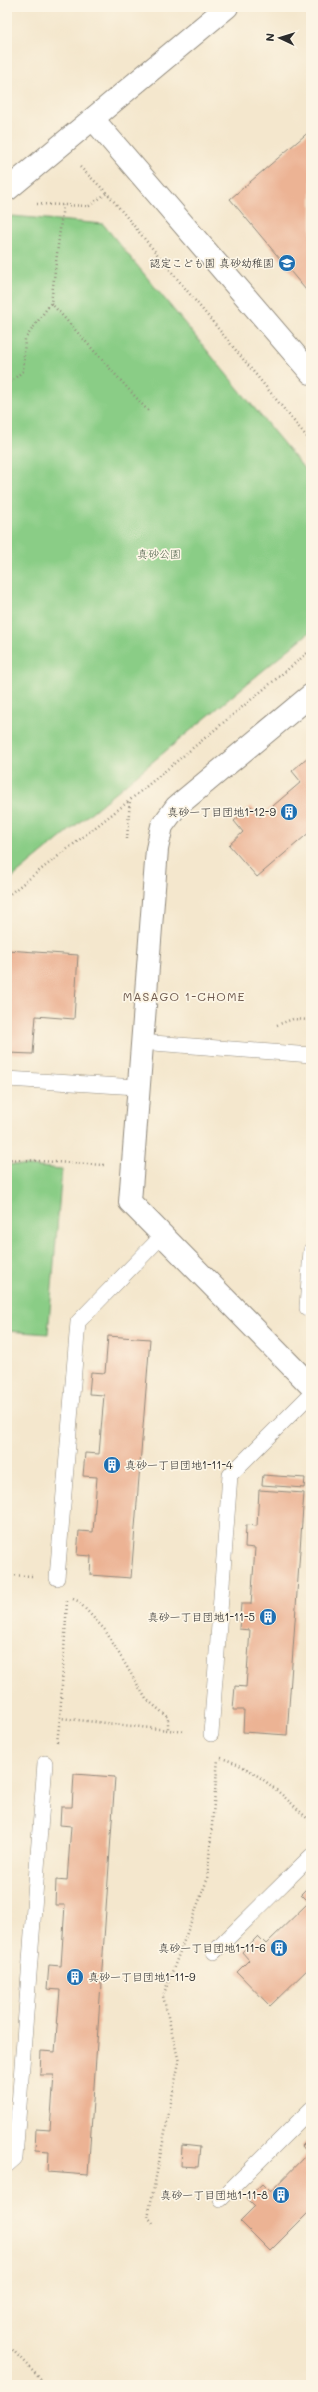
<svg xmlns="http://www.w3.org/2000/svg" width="318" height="2392" font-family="Mali,'Klee One',sans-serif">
<rect width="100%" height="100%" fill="#fcf5e5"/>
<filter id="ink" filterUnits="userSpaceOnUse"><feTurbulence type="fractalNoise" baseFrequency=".025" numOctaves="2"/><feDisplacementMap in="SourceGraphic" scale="8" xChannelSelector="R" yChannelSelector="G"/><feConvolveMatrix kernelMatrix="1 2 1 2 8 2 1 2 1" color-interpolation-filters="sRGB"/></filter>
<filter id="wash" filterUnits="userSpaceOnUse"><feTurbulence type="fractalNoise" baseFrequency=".012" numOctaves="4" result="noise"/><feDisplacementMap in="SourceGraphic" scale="16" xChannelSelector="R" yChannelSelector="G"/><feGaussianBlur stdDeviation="0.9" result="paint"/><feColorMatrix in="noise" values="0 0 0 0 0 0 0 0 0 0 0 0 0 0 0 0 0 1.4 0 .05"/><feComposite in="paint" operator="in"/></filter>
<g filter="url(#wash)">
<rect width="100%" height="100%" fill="#f4e7cd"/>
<g fill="#8acd86" stroke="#5a7c58">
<polygon points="12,216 103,224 311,477 311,631 7,882 7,220"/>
<polygon points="7,1164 62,1169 48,1334 7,1331"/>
</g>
<g id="blocks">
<g fill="#ecb394">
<polygon points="311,130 311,296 230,199"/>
<polygon points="310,755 311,831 257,877 229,845 243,832 234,821 251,806 260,817 301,782 292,771"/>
<polygon points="7,950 78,955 74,1019 36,1016 33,1054 7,1053"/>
<polygon points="108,1336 150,1339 131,1578 90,1575 91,1556 77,1555 79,1531 93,1532 97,1477 83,1476 85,1453 99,1454 104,1395 89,1394 91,1372 105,1373"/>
<polygon points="263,1475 305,1478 304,1488 262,1485"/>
<polygon points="259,1490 304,1493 287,1735 243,1732 244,1710 233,1710 235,1686 246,1687 250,1630 239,1629 241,1604 251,1604 255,1548 245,1547 246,1525 257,1526"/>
<polygon points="74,1774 115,1777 88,2175 48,2172 49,2151 35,2150 36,2129 50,2130 54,2075 40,2075 41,2051 55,2052 60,1990 47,1989 49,1965 61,1966 65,1905 55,1905 56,1880 67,1881 71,1826 60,1825 61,1807 72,1807"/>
<polygon points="311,1884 311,1966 270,2006 237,1972 249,1960 242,1952 258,1936 266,1944 309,1902 301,1894"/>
<polygon points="311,2137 311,2210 270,2251 240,2221 255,2206 247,2198 262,2184 270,2192 308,2153 302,2146"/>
<polygon points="182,2145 200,2147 198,2167 181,2166"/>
</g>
</g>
</g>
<g filter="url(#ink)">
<use href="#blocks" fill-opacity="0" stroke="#90897c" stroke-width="1"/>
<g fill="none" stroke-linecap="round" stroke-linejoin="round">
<defs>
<g id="lane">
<polyline points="140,1042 311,1055"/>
<polyline points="7,1079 137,1087"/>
<polyline points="307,1308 311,1250"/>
<polyline points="57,1578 78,1322 162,1236"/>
<polyline points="211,1734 230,1475 311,1394"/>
<polyline points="214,1952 311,1856"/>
<polyline points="7,2165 15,2158 45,1763"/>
<polyline points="221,2199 311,2109"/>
</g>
<g id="secondary">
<polyline points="93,119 311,373"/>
<polyline points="7,190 227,7"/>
<polyline points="311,695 176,807 162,826 157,849 130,1202 311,1386"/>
</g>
</defs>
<use href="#lane" stroke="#90897c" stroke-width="16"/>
<use href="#secondary" stroke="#90897c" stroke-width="24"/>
<g stroke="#90897c" stroke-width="2.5" stroke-dasharray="1 3" stroke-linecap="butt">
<polyline points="80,167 107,193 311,442"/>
<polyline points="37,204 89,206 107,193"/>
<polyline points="51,303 150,413"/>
<polyline points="7,385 23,371 25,339 51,303 63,205"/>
<polyline points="127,839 130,800 311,650"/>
<polyline points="7,896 129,801"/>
<polyline points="277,1025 293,1019 311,1020"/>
<polyline points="7,1159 104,1165"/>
<polyline points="7,1575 32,1576"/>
<polyline points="73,1599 78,1601 105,1630 146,1699 168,1717 168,1731"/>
<polyline points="67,1601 60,1718 186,1732"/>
<polyline points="57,1742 60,1718"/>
<path d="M221,1758C256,1768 285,1797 311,1822"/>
<polyline points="153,2223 148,2217 179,2062 163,1996 207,1880 218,1759"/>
<polyline points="7,2344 46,2385"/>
</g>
<use href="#lane" stroke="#fff" stroke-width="15"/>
<use href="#secondary" stroke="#fff" stroke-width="22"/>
</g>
</g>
<defs>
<symbol id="school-disc" viewBox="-11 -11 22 22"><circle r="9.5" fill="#1f6fb2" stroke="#fcf5e5"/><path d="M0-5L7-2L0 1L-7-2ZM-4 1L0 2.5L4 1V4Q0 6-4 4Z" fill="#fff"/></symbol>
<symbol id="building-disc" viewBox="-11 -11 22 22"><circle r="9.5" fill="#1f6fb2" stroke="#fcf5e5"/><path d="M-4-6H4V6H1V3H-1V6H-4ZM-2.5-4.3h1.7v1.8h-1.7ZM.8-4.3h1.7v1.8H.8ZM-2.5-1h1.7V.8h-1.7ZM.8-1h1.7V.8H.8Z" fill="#fff"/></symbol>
</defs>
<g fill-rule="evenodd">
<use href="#school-disc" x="277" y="253" width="20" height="20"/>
<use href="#building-disc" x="279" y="802" width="20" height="20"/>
<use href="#building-disc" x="102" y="1455" width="20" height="20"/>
<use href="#building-disc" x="258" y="1607" width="20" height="20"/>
<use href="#building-disc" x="269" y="1938" width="20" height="20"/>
<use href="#building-disc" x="65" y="1967" width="20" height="20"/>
<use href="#building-disc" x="271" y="2185" width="20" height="20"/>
</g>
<g text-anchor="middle" stroke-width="3.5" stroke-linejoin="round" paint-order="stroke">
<g font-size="11" fill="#2b2b2b" stroke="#fcf5e5" text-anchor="end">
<text x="274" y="267">認定こども園 真砂幼稚園</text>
<text x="276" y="816">真砂一丁目団地1-12-9</text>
<text x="125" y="1469" text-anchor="start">真砂一丁目団地1-11-4</text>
<text x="255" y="1621">真砂一丁目団地1-11-5</text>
<text x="266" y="1952">真砂一丁目団地1-11-6</text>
<text x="88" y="1981" text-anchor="start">真砂一丁目団地1-11-9</text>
<text x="268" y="2199">真砂一丁目団地1-11-8</text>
</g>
<g font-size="11" fill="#485c46" stroke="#fcf5e5">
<text x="159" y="558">真砂公園</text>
</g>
<g font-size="12" letter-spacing="1" fill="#6f5b50" stroke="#fcf5e5">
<text x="184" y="1001">MASAGO 1-CHOME</text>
</g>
</g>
<rect width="318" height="2392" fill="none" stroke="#fcf5e5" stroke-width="24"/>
<g transform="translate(280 38) rotate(274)" stroke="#fcf5e5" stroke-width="3" paint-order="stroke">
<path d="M0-3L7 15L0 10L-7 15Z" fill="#2b2b2b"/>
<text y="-6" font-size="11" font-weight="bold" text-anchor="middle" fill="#2b2b2b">N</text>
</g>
</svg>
